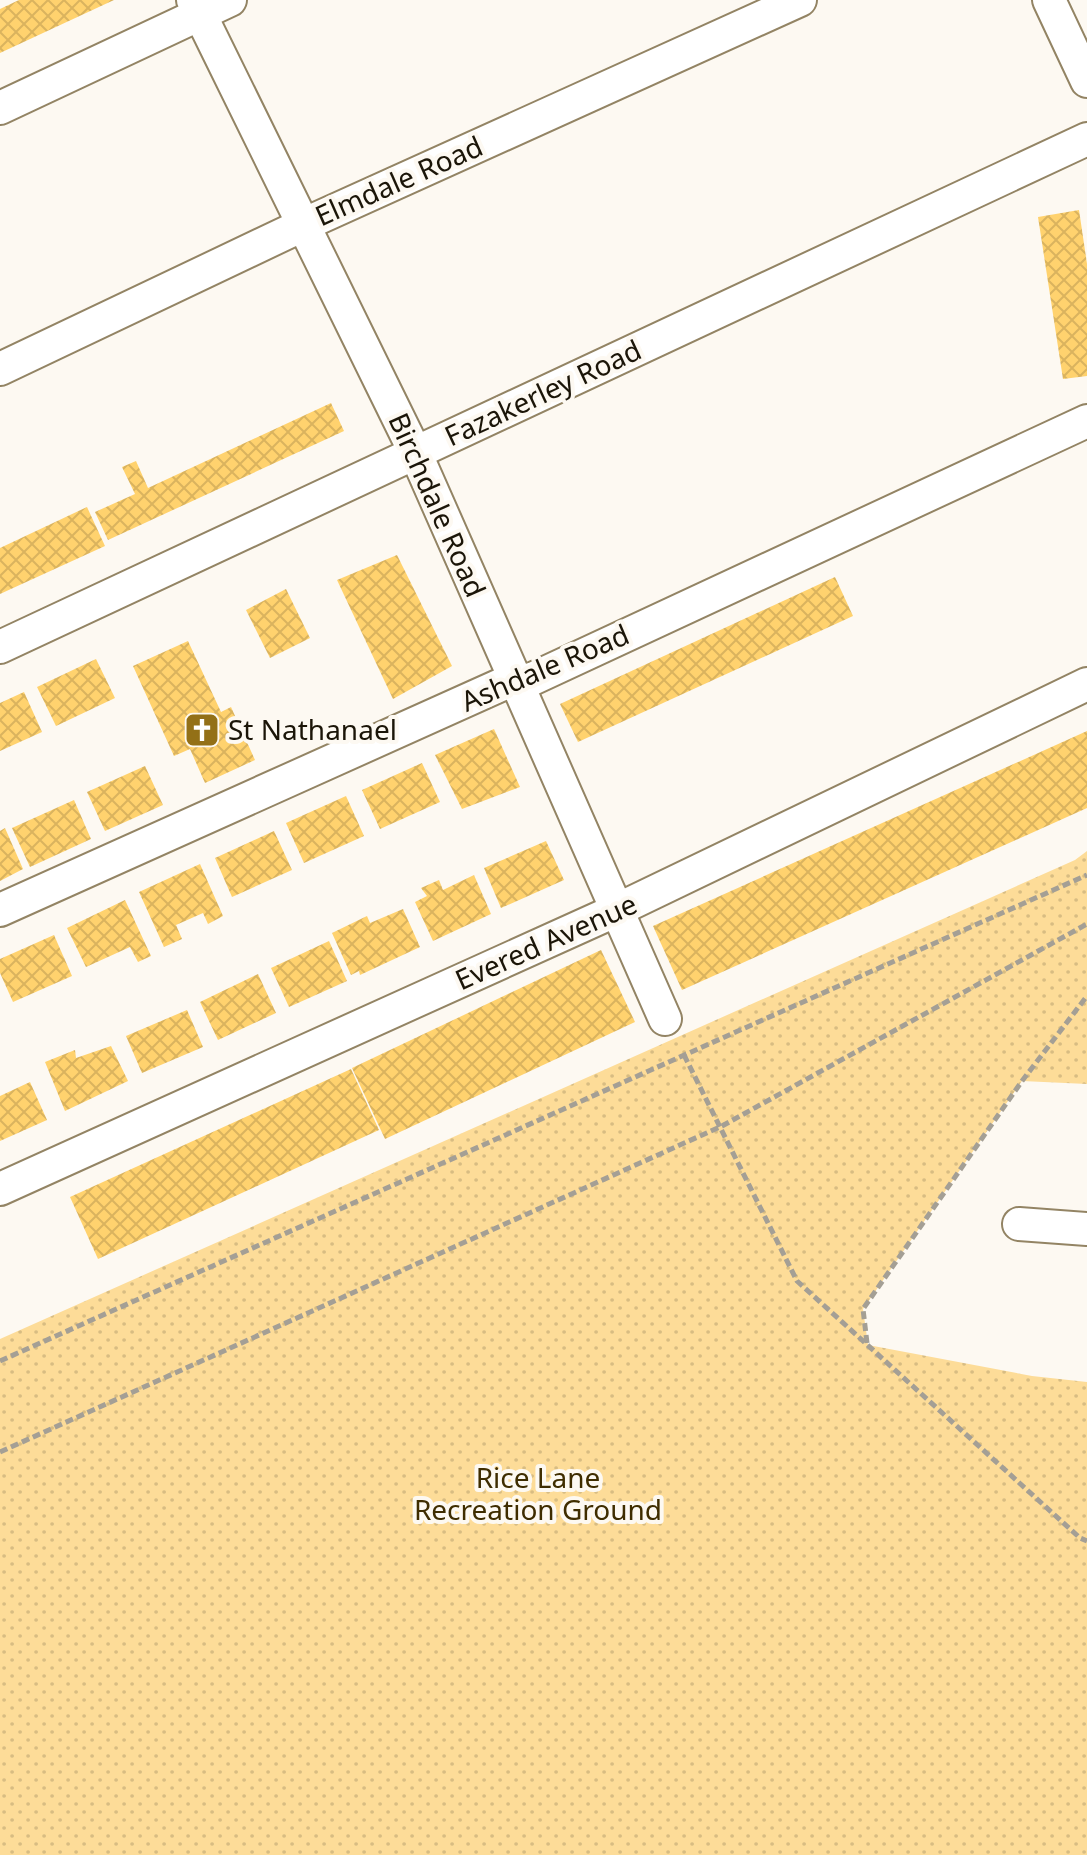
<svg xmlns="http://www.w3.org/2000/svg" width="1087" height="1855" font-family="'Noto Sans',sans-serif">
<defs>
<pattern id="grass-dots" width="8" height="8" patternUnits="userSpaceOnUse" patternTransform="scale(2)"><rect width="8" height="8" fill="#fddc98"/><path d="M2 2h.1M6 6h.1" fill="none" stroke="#d8bc82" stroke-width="1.8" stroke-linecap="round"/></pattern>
<pattern id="building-cross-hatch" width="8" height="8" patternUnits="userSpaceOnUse" patternTransform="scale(2)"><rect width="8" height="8" fill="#ffd26e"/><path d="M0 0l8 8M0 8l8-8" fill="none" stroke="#dab35e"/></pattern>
</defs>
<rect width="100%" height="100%" fill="#fdf9f2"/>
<polygon fill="url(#grass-dots)" points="1087,851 1087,1084 1022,1081 863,1309 868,1345 1032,1376 1087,1382 1087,1855 0,1855 0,1339 1075,860"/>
<g fill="url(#building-cross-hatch)">
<polygon points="19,0 114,0 0,53 0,9"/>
<polygon points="1079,210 1087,264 1087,376 1063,379 1038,217"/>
<polygon points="331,403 344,431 108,540 95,512 135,494 122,467 136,461 148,488"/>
<polygon points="87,507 105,546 0,594 0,548"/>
<polygon points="397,555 452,666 393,699 337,580"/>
<polygon points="835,577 853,616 578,742 560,704"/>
<polygon points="286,589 310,638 270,658 246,610"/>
<polygon points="188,641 221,712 231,707 255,760 205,783 190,749 174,756 133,666"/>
<polygon points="96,659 115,698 56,726 37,687"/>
<polygon points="24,692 42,732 0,751 0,703"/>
<polygon points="494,729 520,787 462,809 435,755"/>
<polygon points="1087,731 1087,808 682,990 653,926"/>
<polygon points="422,763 440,802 380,829 362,790"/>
<polygon points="145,766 163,805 105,831 87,792"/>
<polygon points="346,796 364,836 304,863 286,823"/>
<polygon points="74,800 91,839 30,867 12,828"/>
<polygon points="5,828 23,869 0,881 0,831"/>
<polygon points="274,831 292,870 232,897 215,858"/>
<polygon points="546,841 564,880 501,908 484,868"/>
<polygon points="200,864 223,916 208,924 203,913 176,925 182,939 164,947 139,892"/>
<polygon points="474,875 491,914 433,941 415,902 427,896 421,888 439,880 443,890"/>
<polygon points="125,900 151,956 138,962 130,947 86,967 67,928"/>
<polygon points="403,909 420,947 360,975 359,971 351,975 332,933 367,916 370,923"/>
<polygon points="54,935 72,976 13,1002 0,973 0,959"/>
<polygon points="329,941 347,981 289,1007 271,968"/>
<polygon points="601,950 635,1022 385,1139 352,1068"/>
<polygon points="258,974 276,1013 218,1040 200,1002"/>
<polygon points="187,1010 203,1047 142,1073 126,1036"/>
<polygon points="111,1046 128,1081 65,1111 45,1062 75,1050 76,1058"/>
<polygon points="351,1069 379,1130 98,1259 70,1197"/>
<polygon points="30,1082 47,1120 0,1141 0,1096"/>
</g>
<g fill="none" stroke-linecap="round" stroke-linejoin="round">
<defs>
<g id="minor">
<polyline points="193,0 415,452 665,1019"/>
<polyline points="1049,0 1087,81"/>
<polyline points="0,108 230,0"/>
<polyline points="0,369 305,224 800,0"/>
<polyline points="0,647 1087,139"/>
<polyline points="0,910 514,679 530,680 1087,421"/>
<polyline points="0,1189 617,910 1087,684"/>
<polyline points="1019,1224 1087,1229"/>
</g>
</defs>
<use href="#minor" stroke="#938464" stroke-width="36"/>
<g stroke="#a49f95" stroke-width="5" stroke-dasharray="8 4" stroke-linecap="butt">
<polyline points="684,1055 797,1281 1080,1538 1087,1541"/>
<polyline points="867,1343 863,1309 1022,1081 1087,996"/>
<polyline points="0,1361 1087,875"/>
<polyline points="0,1452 722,1126 1087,924"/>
</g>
<use href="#minor" stroke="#fff" stroke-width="32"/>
</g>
<defs>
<symbol id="church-square" viewBox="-11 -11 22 22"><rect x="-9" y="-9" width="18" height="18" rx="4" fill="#937017" stroke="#fdf9f2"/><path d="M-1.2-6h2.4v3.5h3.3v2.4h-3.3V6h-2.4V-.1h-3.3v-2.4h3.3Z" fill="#fff"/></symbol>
</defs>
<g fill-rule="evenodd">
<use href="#church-square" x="182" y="710" width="40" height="40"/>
</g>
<g text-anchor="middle" stroke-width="8" stroke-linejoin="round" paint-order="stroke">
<g font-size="28" fill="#1b1508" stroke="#fdf9f2">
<text transform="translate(399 181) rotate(-24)" y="10">Elmdale Road</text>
<text transform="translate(543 393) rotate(-25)" y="10">Fazakerley Road</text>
<text transform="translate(437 505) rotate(66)" y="10">Birchdale Road</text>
<text transform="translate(545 668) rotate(-23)" y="10">Ashdale Road</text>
<text transform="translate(546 942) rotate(-24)" y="10">Evered Avenue</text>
</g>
<g font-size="28" fill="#1b1508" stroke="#fdf9f2" text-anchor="start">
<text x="228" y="740">St Nathanael</text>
</g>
<g font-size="28" fill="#3f2d00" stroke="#fdf9f2">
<text x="538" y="1488">Rice Lane<tspan x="538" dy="32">Recreation Ground</tspan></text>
</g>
</g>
</svg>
